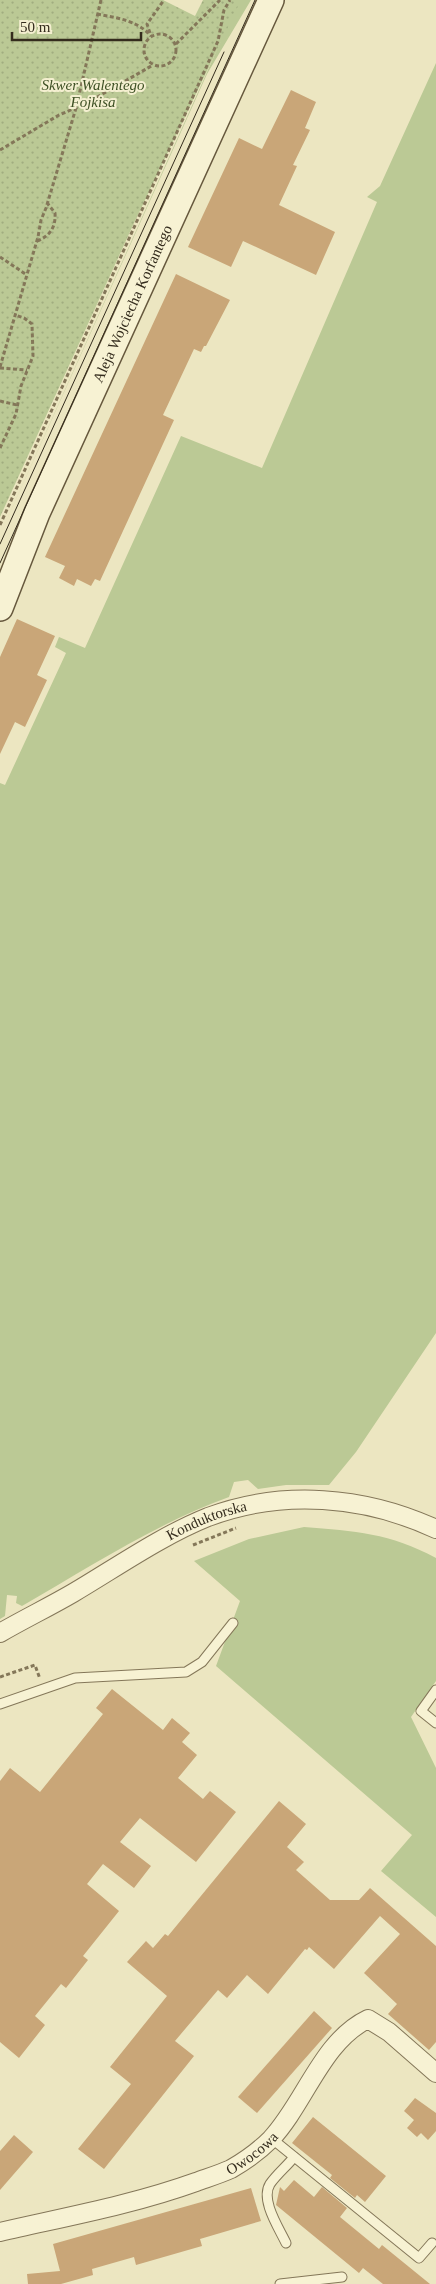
<svg xmlns="http://www.w3.org/2000/svg" width="436" height="2284" font-family="'Times New Roman',serif">
<defs>
<pattern id="park-dots" width="8" height="8" patternUnits="userSpaceOnUse" patternTransform="scale(1.25)"><rect width="8" height="8" fill="#bbc995"/><path d="M2 2h.1M6 6h.1" fill="none" stroke="#a1ad80" stroke-width="1.8" stroke-linecap="round"/></pattern>
</defs>
<rect width="100%" height="100%" fill="#ece6c1"/>
<g fill="#bbc995">
<polygon points="234,0 251,0 207,74 0,535 220,43"/>
<path d="M436,63V1333L356,1452L329,1485H286L258,1489L248,1480L234,1482L229,1497C155,1524 90,1567 22,1606L16,1603L17,1596L7,1595L5,1616L0,1619V783L5,785L66,653L55,647L59,637L85,648L181,436L262,468L377,202L367,197L380,186Z"/>
<path d="M304,1527C355,1531 390,1533 436,1558V1681L411,1717L436,1768V1917L381,1871L412,1835L216,1666L240,1601L194,1561L249,1539Z"/>
</g>
<polygon fill="url(#park-dots)" points="0,0 163,0 195,16 203,0 241,0 134,223 0,517"/>
<g fill="#c9a678">
<polygon points="291,90 316,102 305,128 310,130 293,165 297,166 279,205 335,232 316,275 243,241 231,267 188,247 239,138 262,149"/>
<polygon points="176,274 230,300 206,346 204,346 201,352 194,349 163,415 174,420 100,581 95,579 91,586 77,579 74,586 59,578 65,566 45,557"/>
<polygon points="17,619 55,636 37,675 47,680 25,727 15,722 0,754 0,657"/>
<polygon points="112,1689 163,1730 172,1718 190,1733 182,1742 197,1755 178,1778 203,1799 210,1791 236,1812 196,1862 140,1818 120,1842 151,1866 134,1888 103,1864 87,1884 119,1911 83,1956 88,1960 66,1988 61,1984 35,2016 45,2025 19,2058 0,2042 0,1781 10,1768 40,1792 103,1714 96,1708"/>
<polygon points="279,1801 306,1824 287,1847 304,1862 296,1870 330,1900 359,1900 370,1888 436,1946 436,2042 429,2050 388,2014 397,2004 364,1973 400,1934 380,1916 334,1969 309,1947 307,1950 305,1949 268,1994 247,1975 227,1998 218,1990 175,2041 194,2056 104,2169 78,2149 131,2084 110,2067 167,1996 127,1962 146,1941 153,1948 165,1934 168,1936"/>
<polygon points="314,2011 332,2028 257,2113 238,2097"/>
<polygon points="415,2098 436,2113 436,2131 428,2140 421,2133 417,2137 407,2128 414,2120 404,2111"/>
<polygon points="313,2117 386,2176 365,2202 357,2195 355,2198 330,2178 332,2175 292,2143"/>
<polygon points="14,2135 33,2152 0,2190 0,2151"/>
<polygon points="294,2180 314,2197 322,2187 347,2208 340,2217 379,2249 382,2245 430,2284 383,2284 363,2268 359,2273 276,2205 280,2187 284,2191"/>
<polygon points="251,2188 261,2221 200,2239 202,2246 136,2265 134,2257 92,2269 93,2275 61,2284 28,2284 27,2274 60,2271 53,2244"/>
</g>
<g fill="none" stroke-linecap="round" stroke-linejoin="round">
<defs>
<g id="service">
<polyline points="436,1690 421,1711 436,1723"/>
<polyline points="0,1704 75,1678 186,1672 202,1662 233,1623"/>
<polyline points="271,2138 419,2258 432,2243"/>
<path d="M286,2243C279,2228 260,2200 270,2184C277,2174 287,2166 294,2157"/>
<polyline points="280,2284 342,2277"/>
</g>
<g id="minor">
<path id="s1" d="M0,1633C24,1619 49,1607 73,1593C117,1567 161,1536 208,1517C282,1489 365,1496 436,1529"/>
<path id="s2" d="M0,2232C65,2217 132,2205 196,2182C207,2178 220,2174 231,2169C245,2161 260,2150 271,2139C305,2103 322,2041 368,2019L389,2032L436,2073"/>
</g>
<g id="secondary">
<path id="s3" d="M0,608L37,513L271,0"/>
</g>
</defs>
<use href="#service" stroke="#847759" stroke-width="11"/>
<use href="#minor" stroke="#847759" stroke-width="20"/>
<use href="#secondary" stroke="#66583d" stroke-width="28"/>
<g stroke="#847759" stroke-width="3" stroke-dasharray="4 2.5" stroke-linecap="butt">
<path d="M97,14C117,18 137,20 151,36"/>
<polyline points="150,33 147,24 164,0"/>
<circle cx="160" cy="50" r="16"/>
<polyline points="176,44 220,0"/>
<polyline points="0,150 59,115 87,103 153,65"/>
<path d="M37,241C50,236 56,227 55,213L48,204"/>
<polyline points="0,257 27,275"/>
<polyline points="0,367 38,237 41,220 46,208 76,108 101,0"/>
<polyline points="0,368 27,370"/>
<polyline points="0,401 17,405"/>
<polyline points="0,448 16,414 21,386 33,356 32,324 24,318 15,315"/>
<polyline points="0,525 218,41 224,10 230,0"/>
<polyline points="193,1545 236,1528"/>
<polyline points="0,1677 35,1665 40,1679"/>
</g>
<use href="#service" stroke="#f7f2d3" stroke-width="9"/>
<use href="#minor" stroke="#f7f2d3" stroke-width="18"/>
<use href="#secondary" stroke="#f7f2d3" stroke-width="25"/>
<g stroke="#342c1d" stroke-width="1">
<polyline points="0,544 224,52"/>
<polyline points="0,563 255,0"/>
</g>
</g>
<g text-anchor="middle" stroke-width="4" stroke-linejoin="round" paint-order="stroke">
<g font-size="15" font-style="italic" fill="#3e5024" stroke="#f4efd0">
<text x="93" y="90">Skwer Walentego<tspan x="93" dy="17">Fojkisa</tspan></text>
</g>
<g font-size="15" fill="#342c1d" stroke="#f4efd0">
<text dy="5" stroke="none"><textPath href="#s3" startOffset="332">Aleja Wojciecha Korfantego</textPath></text>
<text dy="5" stroke="none"><textPath href="#s1" startOffset="236">Konduktorska</textPath></text>
<text dy="5" stroke="none"><textPath href="#s2" startOffset="266">Owocowa</textPath></text>
</g>
</g>
<path d="M12 32v8h129v-8" fill="none" stroke="#342c1d" stroke-width="2.5"/>
<text x="20" y="32" font-size="15" fill="#342c1d" stroke="#f4efd0" stroke-width="4" paint-order="stroke">50 m</text>
</svg>
